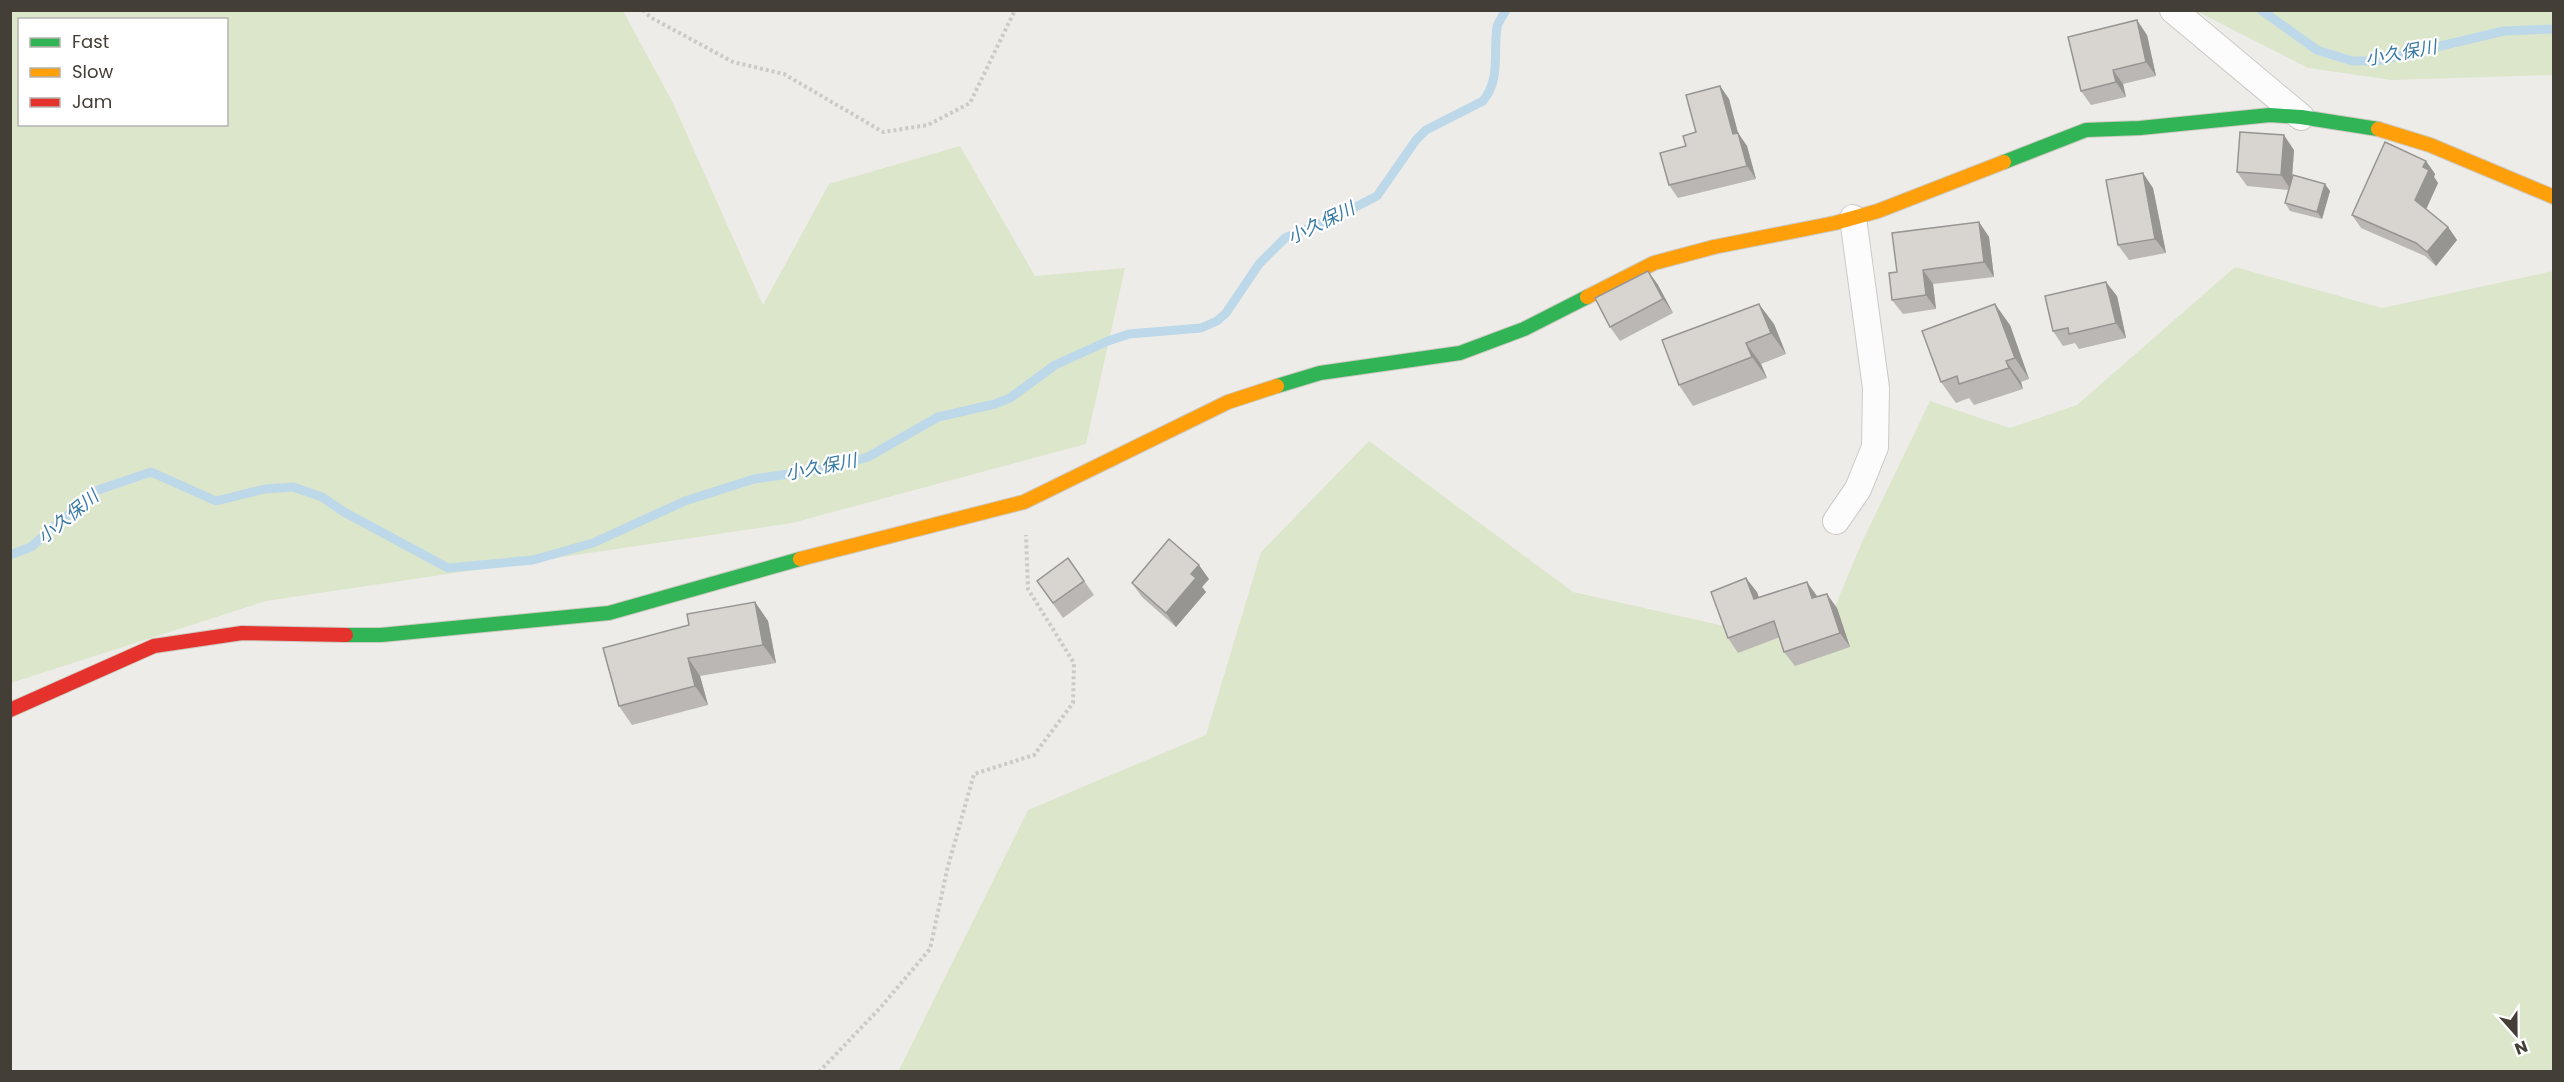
<svg xmlns="http://www.w3.org/2000/svg" width="2564" height="1082" font-family="Poppins,'Noto Sans JP',sans-serif">
<rect width="100%" height="100%" fill="#eeece9"/>
<g fill="#dce6cb" fill-rule="evenodd">
<path d="M10,11H623L673,103L763,305L829,184L960,146L1035,276L1125,268L1086,444L792,523L266,601L11,683ZM20,20H226V124H20Z"/>
<polygon points="2196,11 2553,11 2553,75 2392,80 2308,68"/>
<polygon points="2235,267 2382,308 2553,271 2553,1071 898,1072 1028,810 1206,735 1261,552 1369,441 1573,592 1760,634 1828,623 1862,542 1930,401 2010,428 2077,405"/>
</g>
<g fill="none" stroke-linecap="round" stroke-linejoin="round">
<g stroke="#bcd8e9" stroke-width="9">
<polyline points="2261,10 2317,50 2352,61 2377,61 2504,31 2554,29"/>
<path d="M10,555L31,547L95,491L151,472L216,501L265,489L293,487L322,497L344,512L448,568L533,560L593,543L685,501L754,479L831,468L868,457L938,417L995,404L1010,398L1055,365L1108,341L1129,334L1201,328L1217,321L1226,313L1259,264L1285,238L1334,218L1377,196L1416,140L1426,130L1483,101C1501,79 1493,53 1497,27C1498,22 1503,16 1506,10"/>
</g>
<defs>
<g id="street">
<polyline points="2173,10 2301,117"/>
<polyline points="1836,521 1858,489 1875,447 1876,388 1853,218"/>
</g>
<g id="fast">
<polyline points="2004,162 2086,130 2140,128 2270,115 2301,117 2378,129"/>
<polyline points="1277,386 1320,373 1460,353 1524,329 1587,297"/>
<polyline points="346,635 381,635 609,613 800,559"/>
</g>
<g id="slow">
<polyline points="2378,129 2430,145 2554,197"/>
<polyline points="1587,297 1654,263 1714,247 1835,223 1878,211 2004,162"/>
<polyline points="800,559 1024,502 1228,402 1277,386"/>
</g>
<polyline id="jam" points="10,710 154,646 242,633 346,635"/>
</defs>
<use href="#street" stroke="#cccac6" stroke-width="28"/>
<use href="#fast" stroke="#ccc9c0" stroke-width="16"/>
<use href="#slow" stroke="#ccc9c0" stroke-width="16"/>
<use href="#jam" stroke="#ccc9c0" stroke-width="16"/>
<g stroke="#cccac6" stroke-width="4" stroke-dasharray="3 3" stroke-linecap="butt">
<polyline points="643,10 650,17 733,62 784,74 883,132 928,125 970,103 1015,10"/>
<polyline points="819,1072 880,1008 930,949 947,870 974,774 1034,755 1073,703 1074,663 1028,589 1026,535"/>
</g>
<use href="#street" stroke="#fcfcfc" stroke-width="26"/>
<use href="#fast" stroke="#30b455" stroke-width="14"/>
<use href="#slow" stroke="#ff9f0a" stroke-width="14"/>
<use href="#jam" stroke="#e5322d" stroke-width="14"/>
</g>
<g fill="#bab7b4">
<polygon points="2147,35 2156,76 2123,84 2126,97 2091,105 2081,91"/>
<polygon points="1720,86 1729,99 1738,133 1747,146 1756,179 1678,198 1669,185 1686,146 1696,132"/>
<polygon points="2294,150 2292,178 2330,191 2322,219 2290,211 2285,203 2289,190 2247,186 2237,172"/>
<polygon points="2426,161 2435,174 2434,177 2438,183 2426,209 2448,227 2457,240 2436,266 2425,256 2361,228 2352,215"/>
<polygon points="2153,188 2166,253 2129,260 2118,245"/>
<polygon points="1979,222 1989,237 1994,277 1933,284 1936,309 1903,314 1892,300 1897,272"/>
<polygon points="1648,271 1658,285 1673,313 1620,341 1610,327"/>
<polygon points="2117,296 2126,338 2079,349 2075,343 2063,346 2053,331"/>
<polygon points="1774,324 1786,354 1761,364 1767,378 1693,406 1679,385"/>
<polygon points="2010,325 2029,379 2021,382 2023,389 1974,405 1969,398 1956,403 1941,382"/>
<polygon points="1068,558 1094,595 1063,618 1037,581"/>
<polygon points="1209,579 1202,587 1206,592 1176,627 1142,597 1132,583"/>
<polygon points="1757,592 1759,598 1817,597 1837,608 1850,647 1795,666 1784,652 1780,637 1738,653 1728,638"/>
<polygon points="755,602 768,621 776,663 700,676 708,705 632,725 619,706 689,625"/>
</g>
<g fill="#979592">
<polygon points="2137,20 2147,35 2156,76 2146,62"/>
<polygon points="2113,70 2123,84 2126,97 2116,82"/>
<polygon points="1720,86 1729,99 1738,133 1747,146 1756,179 1747,166 1733,134"/>
<polygon points="2284,135 2294,150 2291,190 2281,175"/>
<polygon points="2426,161 2435,174 2434,177 2438,183 2424,214 2415,200 2423,167"/>
<polygon points="2143,173 2153,188 2166,253 2155,239"/>
<polygon points="2325,184 2330,191 2322,219 2317,212"/>
<polygon points="1979,222 1989,237 1994,277 1984,262"/>
<polygon points="2448,227 2457,240 2436,266 2427,252"/>
<polygon points="1923,270 1933,284 1936,309 1926,295"/>
<polygon points="1648,271 1658,285 1673,313 1663,299"/>
<polygon points="2106,282 2117,296 2126,338 2116,323"/>
<polygon points="1759,304 1774,324 1786,354 1771,333"/>
<polygon points="1995,304 2010,325 2029,379 2015,358"/>
<polygon points="1746,343 1761,364 1767,378 1752,357"/>
<polygon points="2006,361 2021,382 2023,389 2009,368"/>
<polygon points="1199,565 1209,579 1202,587 1206,592 1176,627 1166,613 1191,574"/>
<polygon points="1746,578 1757,592 1764,613 1754,599"/>
<polygon points="1807,582 1817,596 1822,613 1812,598"/>
<polygon points="1827,594 1837,608 1850,647 1840,633"/>
<polygon points="755,602 768,621 776,663 763,645"/>
<polygon points="688,658 700,676 708,705 695,686"/>
</g>
<g fill="#d8d5d1" stroke="#979592" stroke-width="1.5">
<polygon points="2137,20 2146,62 2113,70 2116,82 2081,91 2068,37"/>
<polygon points="1720,86 1733,134 1738,133 1747,166 1669,185 1660,153 1686,146 1683,136 1696,132 1686,95"/>
<polygon points="2240,132 2284,135 2281,175 2237,172"/>
<polygon points="2385,142 2426,161 2423,167 2429,170 2415,200 2448,227 2427,252 2416,243 2352,215"/>
<polygon points="2143,173 2155,239 2118,245 2106,180"/>
<polygon points="2293,175 2325,184 2317,212 2285,203"/>
<polygon points="1979,222 1984,262 1923,270 1926,295 1892,300 1889,273 1897,272 1892,233"/>
<polygon points="1648,271 1663,299 1610,327 1595,298"/>
<polygon points="2106,282 2116,323 2069,334 2068,328 2053,331 2045,296"/>
<polygon points="1759,304 1771,333 1746,343 1752,357 1679,385 1662,340"/>
<polygon points="1995,304 2015,358 2006,361 2009,368 1959,384 1957,376 1941,382 1922,331"/>
<polygon points="1169,539 1199,565 1191,574 1196,578 1166,613 1132,583"/>
<polygon points="1068,558 1084,581 1053,603 1037,581"/>
<polygon points="1746,578 1754,599 1807,582 1812,598 1827,594 1840,633 1784,652 1774,621 1728,638 1711,592"/>
<polygon points="755,602 763,645 688,658 695,686 619,706 603,648 689,625 687,614"/>
</g>
<g text-anchor="middle" stroke-width="4.5" stroke-linejoin="round" paint-order="stroke">
<g font-size="18" font-style="italic" fill="#397aa4" stroke="#fff">
<text transform="translate(2401 53) rotate(-10)" y="6">小久保川</text>
<text transform="translate(1321 223) rotate(-26)" y="6">小久保川</text>
<text transform="translate(821 467) rotate(-11)" y="6">小久保川</text>
<text transform="translate(68 517) rotate(-39)" y="6">小久保川</text>
</g>
</g>
<rect width="2564" height="1082" fill="none" stroke="#433e36" stroke-width="24"/>
<rect x="18" y="18" width="210" height="108" fill="#ffffff" stroke="#b4b2af" stroke-width="1.5"/>
<rect x="30" y="38" width="30" height="9" fill="#30b455" stroke="#b4b2af" stroke-width="1.5"/>
<text x="72" y="48" font-size="18" fill="#433e36">Fast</text>
<rect x="30" y="68" width="30" height="9" fill="#ff9f0a" stroke="#b4b2af" stroke-width="1.5"/>
<text x="72" y="78" font-size="18" fill="#433e36">Slow</text>
<rect x="30" y="98" width="30" height="9" fill="#e5322d" stroke="#b4b2af" stroke-width="1.5"/>
<text x="72" y="108" font-size="18" fill="#433e36">Jam</text>
<g transform="translate(2516 1034) rotate(159)" stroke="#ffffff" stroke-width="4.5" paint-order="stroke">
<path d="M0-4.5L10 22L0 15L-10 22Z" fill="#433e36"/>
<text y="-9" font-size="16" font-weight="bold" text-anchor="middle" fill="#433e36">N</text>
</g>
</svg>
